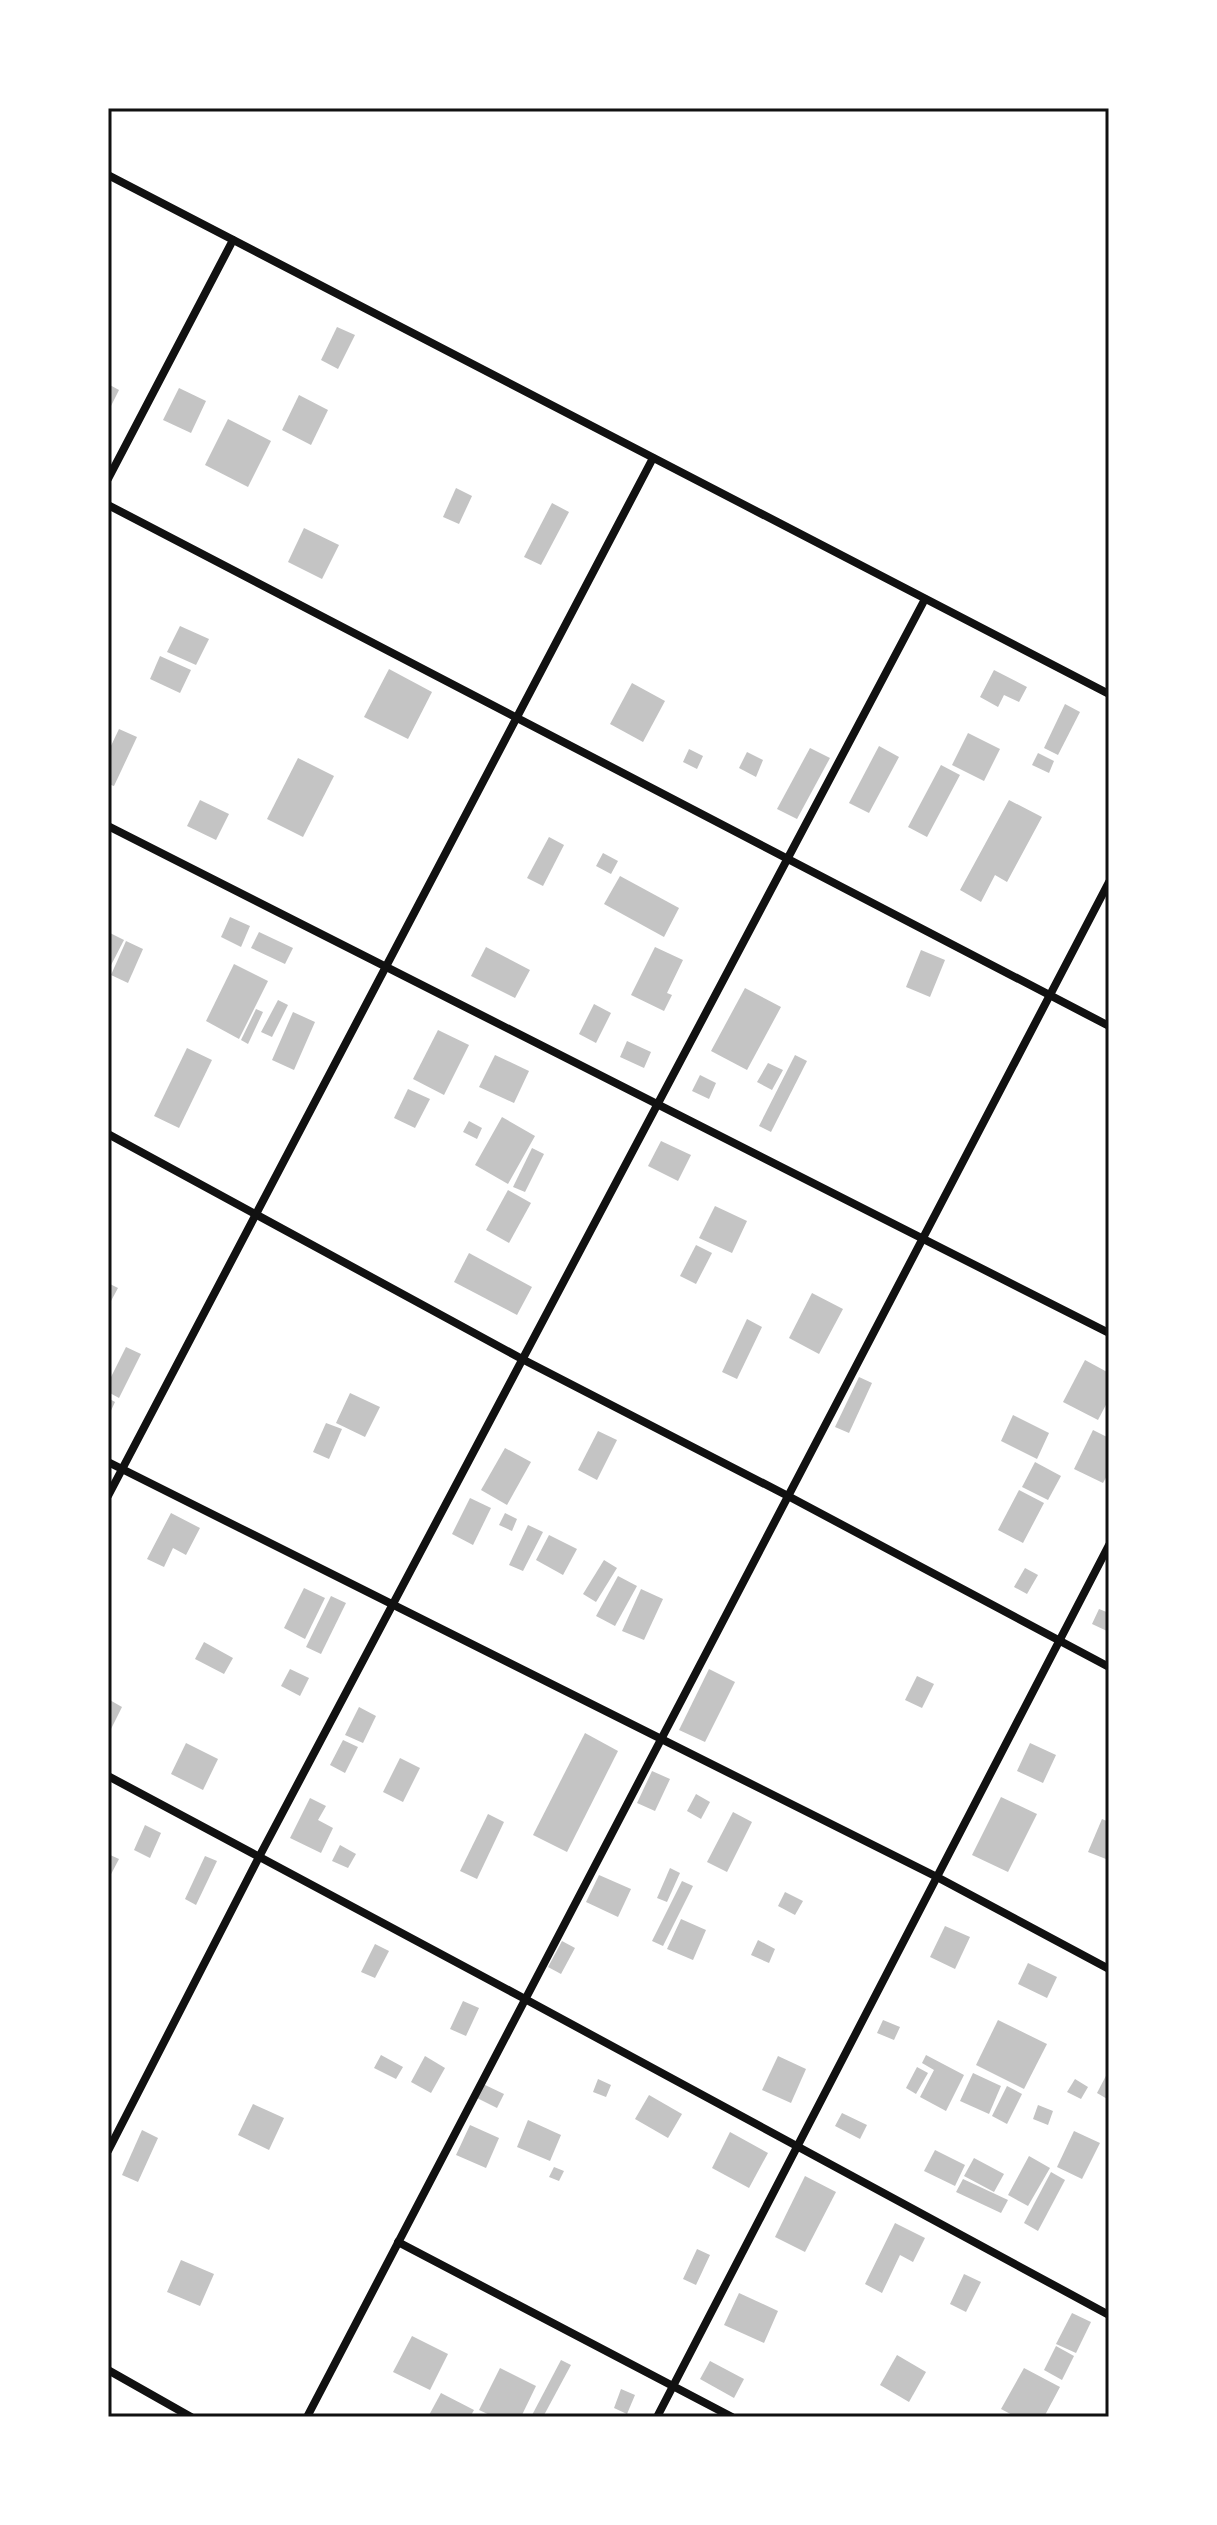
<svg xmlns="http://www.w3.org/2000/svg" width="1217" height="2525" font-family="'Sofia Sans Condensed',sans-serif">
<rect width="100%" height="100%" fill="#fff"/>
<g fill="#c4c4c4">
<polygon points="337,327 355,335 338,369 321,360"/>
<polygon points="108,384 119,390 108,412"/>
<polygon points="179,388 206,401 191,433 163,420"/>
<polygon points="299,395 328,410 311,445 282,430"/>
<polygon points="228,419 271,441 248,487 205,465"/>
<polygon points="456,488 472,496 459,524 443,517"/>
<polygon points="552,503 569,512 541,565 524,557"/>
<polygon points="304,528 339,545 322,579 288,562"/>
<polygon points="180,626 209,639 196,665 167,652"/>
<polygon points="160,656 191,670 180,693 150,679"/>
<polygon points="389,669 432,692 408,739 364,717"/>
<polygon points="994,670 1027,687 1019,702 1004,695 998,707 980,697"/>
<polygon points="632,683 665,701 643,742 610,724"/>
<polygon points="1065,704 1080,712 1058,755 1044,748"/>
<polygon points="119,729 137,737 114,786 108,784 108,752"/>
<polygon points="968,733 1000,749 984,781 952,765"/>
<polygon points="879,746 899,757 869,813 849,803"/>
<polygon points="810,748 830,758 797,819 777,809"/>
<polygon points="689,749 703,756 697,769 683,762"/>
<polygon points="747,752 763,760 756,777 739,768"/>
<polygon points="1038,753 1054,761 1049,773 1032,765"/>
<polygon points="298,758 334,776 303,837 267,819"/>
<polygon points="941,765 960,775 927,837 908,827"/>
<polygon points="200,800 229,814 216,840 187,826"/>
<polygon points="1009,800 1042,817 1007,882 995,875 981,902 960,890"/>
<polygon points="549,837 564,845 543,886 527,878"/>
<polygon points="603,853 618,861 611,874 596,866"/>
<polygon points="620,876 679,908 664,937 604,904"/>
<polygon points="230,917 250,926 241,947 221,937"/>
<polygon points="108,932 124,940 108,971"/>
<polygon points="259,932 293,948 285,964 251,948"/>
<polygon points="126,941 143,949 128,983 111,975"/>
<polygon points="486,947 530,970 515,998 471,976"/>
<polygon points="655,947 683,960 667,993 672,995 664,1011 631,995"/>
<polygon points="921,950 945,960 930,997 906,987"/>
<polygon points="234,964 268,981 239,1039 206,1021"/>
<polygon points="745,988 781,1007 747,1070 711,1051"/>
<polygon points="278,1000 288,1005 272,1037 261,1032"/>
<polygon points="594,1004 611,1013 596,1043 579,1034"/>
<polygon points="256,1009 263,1012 248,1044 241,1040"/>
<polygon points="293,1012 315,1022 294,1070 272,1060"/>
<polygon points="438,1030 469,1045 444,1095 413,1079"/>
<polygon points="627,1041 651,1052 644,1068 620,1057"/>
<polygon points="187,1048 212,1060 179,1128 154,1116"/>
<polygon points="495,1055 529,1071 514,1103 479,1087"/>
<polygon points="795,1055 807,1061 771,1132 759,1126"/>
<polygon points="768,1063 783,1070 772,1090 757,1082"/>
<polygon points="700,1075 716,1083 709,1099 692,1091"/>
<polygon points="408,1089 430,1099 415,1128 394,1118"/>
<polygon points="502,1117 535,1136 508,1184 475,1165"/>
<polygon points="469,1121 482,1128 477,1139 463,1132"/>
<polygon points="661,1141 691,1155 678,1181 648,1166"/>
<polygon points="532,1148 544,1154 525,1192 513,1187"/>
<polygon points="508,1190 531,1203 509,1243 486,1230"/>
<polygon points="715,1206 747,1221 732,1253 699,1238"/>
<polygon points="696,1245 712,1253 696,1284 680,1276"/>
<polygon points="469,1253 532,1287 517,1315 454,1282"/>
<polygon points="108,1283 118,1288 111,1301 108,1300"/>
<polygon points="812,1293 843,1309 819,1354 789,1338"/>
<polygon points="747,1319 762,1327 737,1379 722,1372"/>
<polygon points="126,1347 141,1354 119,1398 108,1392 108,1383"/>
<polygon points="1085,1360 1109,1373 1109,1399 1098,1420 1063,1402"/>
<polygon points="859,1377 872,1383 849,1433 835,1427"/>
<polygon points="350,1393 380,1407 365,1437 336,1423"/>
<polygon points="108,1398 115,1402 108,1417"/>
<polygon points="1013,1415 1049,1433 1037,1459 1001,1441"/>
<polygon points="326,1423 342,1429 329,1459 313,1452"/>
<polygon points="1093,1430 1109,1438 1109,1472 1103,1483 1074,1469"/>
<polygon points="598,1431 617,1440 597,1480 578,1470"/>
<polygon points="505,1448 531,1462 507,1505 481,1490"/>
<polygon points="1035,1462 1061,1476 1048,1500 1022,1487"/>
<polygon points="1019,1490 1044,1503 1023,1543 998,1530"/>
<polygon points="470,1498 491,1508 473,1545 452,1534"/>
<polygon points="171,1513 200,1528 186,1555 173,1548 164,1567 147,1559"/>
<polygon points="505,1513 517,1519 512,1531 499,1525"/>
<polygon points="528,1525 543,1532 523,1571 509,1565"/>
<polygon points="549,1535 577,1549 563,1575 536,1560"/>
<polygon points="604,1560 617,1568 596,1602 583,1594"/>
<polygon points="1025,1568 1038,1575 1027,1594 1014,1587"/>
<polygon points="618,1576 637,1586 615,1626 596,1616"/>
<polygon points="304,1588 325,1598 305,1639 284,1628"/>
<polygon points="641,1589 663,1599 644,1640 622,1631"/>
<polygon points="331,1596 346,1603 321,1654 306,1647"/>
<polygon points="1099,1609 1109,1613 1107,1631 1092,1624"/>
<polygon points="204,1642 233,1658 224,1674 195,1659"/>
<polygon points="290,1669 309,1678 300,1696 281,1686"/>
<polygon points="709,1669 735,1682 705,1742 679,1730"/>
<polygon points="917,1676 934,1684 922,1708 905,1700"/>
<polygon points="108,1699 122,1707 108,1735"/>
<polygon points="359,1707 376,1716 363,1743 345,1735"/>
<polygon points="585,1733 618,1751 567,1852 533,1835"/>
<polygon points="343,1740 358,1747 345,1773 330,1765"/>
<polygon points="186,1743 218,1759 203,1790 171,1774"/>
<polygon points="1030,1743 1056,1755 1043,1783 1017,1771"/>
<polygon points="400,1758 420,1768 403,1802 383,1792"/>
<polygon points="652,1771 670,1779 655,1811 637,1803"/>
<polygon points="696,1794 710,1802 701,1819 687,1811"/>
<polygon points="1001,1797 1037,1814 1008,1872 972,1855"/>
<polygon points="310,1798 326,1806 318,1820 333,1828 321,1853 290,1838"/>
<polygon points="733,1812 752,1822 727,1872 707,1862"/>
<polygon points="488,1814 504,1822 477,1879 460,1871"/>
<polygon points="1102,1819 1109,1822 1109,1852 1106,1859 1088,1852"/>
<polygon points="145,1825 161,1833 150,1858 134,1850"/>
<polygon points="340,1845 356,1854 348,1868 332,1861"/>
<polygon points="108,1854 119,1859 108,1880"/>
<polygon points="205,1856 217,1861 196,1905 185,1899"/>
<polygon points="670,1868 680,1873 667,1902 657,1898"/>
<polygon points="599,1875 631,1889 618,1917 586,1902"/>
<polygon points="682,1881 693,1886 663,1946 652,1941"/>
<polygon points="785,1892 803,1901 795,1915 778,1906"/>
<polygon points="681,1919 706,1930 693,1960 667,1949"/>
<polygon points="945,1926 970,1937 955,1969 930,1957"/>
<polygon points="758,1940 775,1949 769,1963 751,1955"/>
<polygon points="562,1941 575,1948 561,1974 548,1967"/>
<polygon points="375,1944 389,1951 375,1978 361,1972"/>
<polygon points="1028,1963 1057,1977 1047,1998 1018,1984"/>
<polygon points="463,2001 479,2008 466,2036 450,2029"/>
<polygon points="883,2020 900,2027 894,2040 877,2033"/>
<polygon points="998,2020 1047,2044 1024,2089 976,2065"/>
<polygon points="381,2055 403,2067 396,2079 374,2068"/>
<polygon points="926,2055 964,2075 946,2111 920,2097 934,2070 922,2063"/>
<polygon points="425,2056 445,2068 431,2093 411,2082"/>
<polygon points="778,2056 806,2069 791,2103 762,2090"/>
<polygon points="917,2067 928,2073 916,2094 906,2088"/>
<polygon points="1109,2070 1109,2100 1097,2093"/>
<polygon points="973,2073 1001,2086 989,2114 960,2101"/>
<polygon points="598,2079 611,2085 606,2097 593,2092"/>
<polygon points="1075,2079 1088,2087 1081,2099 1067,2092"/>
<polygon points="483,2084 504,2094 497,2108 477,2098"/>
<polygon points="1007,2086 1022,2094 1007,2124 992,2116"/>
<polygon points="649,2095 682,2114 668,2138 635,2119"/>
<polygon points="253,2104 284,2118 269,2150 238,2135"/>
<polygon points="1038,2105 1053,2111 1048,2125 1033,2119"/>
<polygon points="842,2113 867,2125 860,2139 835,2126"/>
<polygon points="528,2120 561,2135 550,2161 517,2147"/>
<polygon points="470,2125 499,2138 486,2168 456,2155"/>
<polygon points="142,2130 158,2138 138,2182 122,2175"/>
<polygon points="1074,2131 1100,2143 1082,2179 1057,2167"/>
<polygon points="730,2132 768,2153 749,2188 712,2168"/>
<polygon points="935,2150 965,2165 955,2186 924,2171"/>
<polygon points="1029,2156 1050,2168 1028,2206 1008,2195"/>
<polygon points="974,2158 1004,2174 994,2192 964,2176"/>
<polygon points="554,2167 564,2171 559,2181 549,2177"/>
<polygon points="1051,2172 1065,2180 1038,2231 1024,2223"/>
<polygon points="805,2176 836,2192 805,2252 775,2237"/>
<polygon points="963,2179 1008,2200 1001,2213 956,2192"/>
<polygon points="895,2223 925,2238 913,2262 900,2255 882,2293 865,2284"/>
<polygon points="697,2249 710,2255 696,2285 683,2279"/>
<polygon points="181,2260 214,2274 200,2306 167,2292"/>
<polygon points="964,2274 981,2282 966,2312 950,2304"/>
<polygon points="739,2293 778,2311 764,2343 724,2325"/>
<polygon points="1072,2313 1091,2322 1076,2353 1056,2344"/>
<polygon points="412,2336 448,2354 430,2390 393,2372"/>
<polygon points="1056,2346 1074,2356 1062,2380 1044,2370"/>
<polygon points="897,2355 926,2372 909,2402 880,2385"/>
<polygon points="561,2360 571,2365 543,2417 531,2417"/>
<polygon points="710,2361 744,2379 734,2398 700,2379"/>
<polygon points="500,2368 536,2386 521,2417 494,2417 479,2410"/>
<polygon points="1024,2368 1060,2387 1044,2417 1016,2417 1001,2409"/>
<polygon points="621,2389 635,2395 627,2414 614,2408"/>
<polygon points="441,2393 474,2410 470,2417 428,2417"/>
</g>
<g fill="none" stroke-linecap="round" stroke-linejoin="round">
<g stroke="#111" stroke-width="8">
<polyline points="108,175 1109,694"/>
<polyline points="108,479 233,240"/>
<polyline points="108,505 1109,1026"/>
<polyline points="108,826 1109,1333"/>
<polyline points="108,1134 522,1359 788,1496 1109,1667"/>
<polyline points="108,1462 937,1877 1109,1969"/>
<polyline points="108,1496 653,458"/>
<polyline points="108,1776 525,1999 1109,2315"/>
<polyline points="108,2151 259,1857 925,599"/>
<polyline points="398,2242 732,2417"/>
<polyline points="108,2370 191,2417"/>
<polyline points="307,2417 1109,882"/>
<polyline points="657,2417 1109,1545"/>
</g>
</g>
<rect width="1217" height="2525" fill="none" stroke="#ffffff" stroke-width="220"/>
<rect x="110" y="110" width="997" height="2305" fill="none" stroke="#111" stroke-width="3"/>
</svg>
